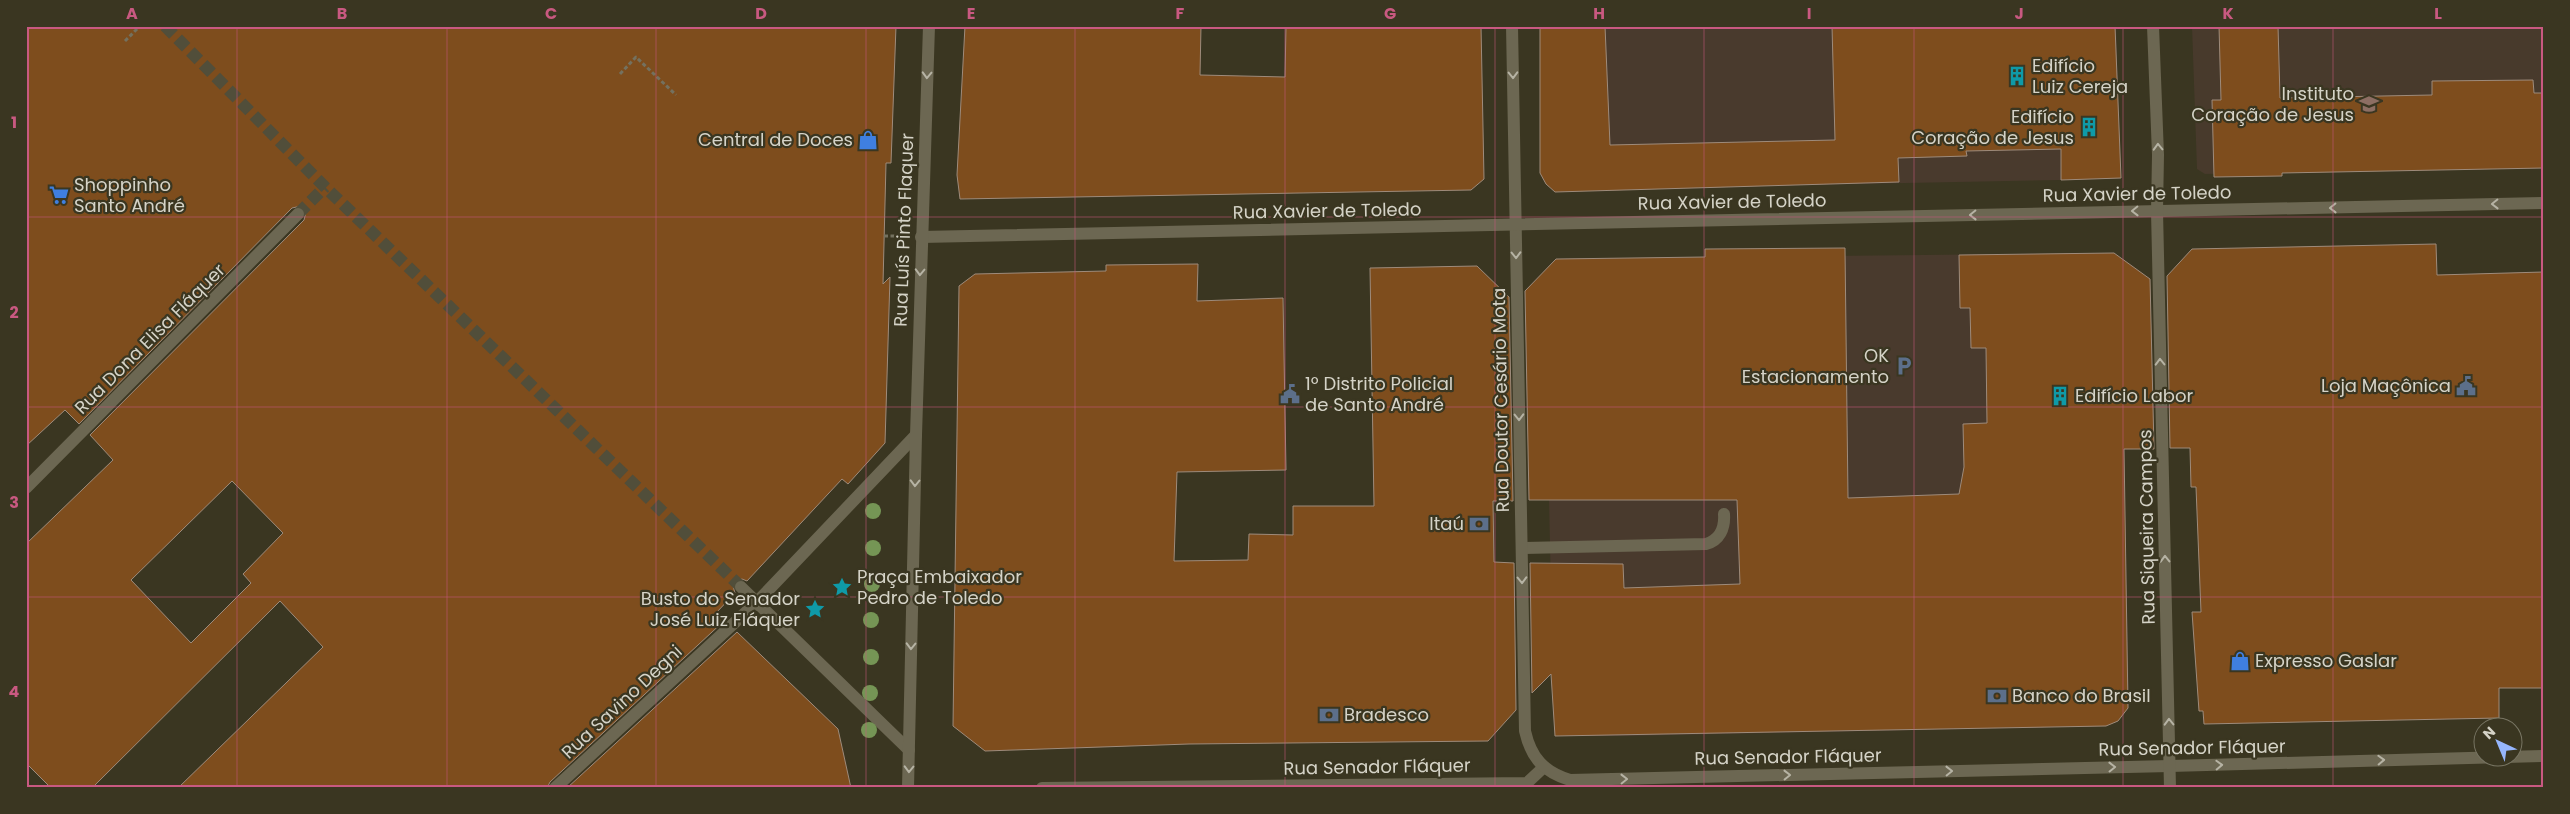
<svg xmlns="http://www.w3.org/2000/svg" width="2570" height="814" font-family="Poppins,sans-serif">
<rect width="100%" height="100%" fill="#3a3621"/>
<g fill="#493a2d">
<polygon points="1540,26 2116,26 2120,166 2061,180 1553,190 1546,184 1541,175"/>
<polygon points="2114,253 2132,365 2135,449 2124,450 2129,702 2128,708 2118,721 2106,726 1625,736 1566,736 1554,724 1549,500 1556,259"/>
</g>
<polygon fill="#483a2c" points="2192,26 2544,26 2544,168 2205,174 2197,169"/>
<g fill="#7e4d1d" stroke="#9e8b7b" fill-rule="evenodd">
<path d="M26,26H896L891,163H886L883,284L890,277L885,443L848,484L842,479L747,581L742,579L736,581L733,586L735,593L716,613L725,620L550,782L547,788H178L323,647L280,601L92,788H51L26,763V544L113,460L90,435L304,220L306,212L301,206L292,208L79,424L65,410L26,446ZM232,481L283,533L243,574L251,583L191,643L131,580Z"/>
<polygon points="965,26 1201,26 1200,75 1285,77 1286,26 1481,26 1484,179 1471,190 960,199 957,175"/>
<polygon points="1540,26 1605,26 1610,145 1835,140 1832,26 2115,26 2121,178 2061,180 2061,149 1966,151 1967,156 1898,158 1899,182 1555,192 1546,184 1540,173"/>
<polygon points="2219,26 2278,26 2280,98 2432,95 2432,81 2533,80 2534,93 2544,93 2544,168 2282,173 2282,176 2214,177 2212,100 2221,100"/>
<polygon points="2436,244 2437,275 2544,272 2544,688 2499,688 2499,718 2204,724 2203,711 2199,711 2192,612 2201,612 2196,487 2191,487 2190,448 2170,448 2167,276 2192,249"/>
<polygon points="1845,248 1848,498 1959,494 1964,467 1963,424 1987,423 1986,348 1971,348 1970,308 1960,308 1959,255 2114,253 2150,279 2154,449 2124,449 2128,708 2118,721 2106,726 1555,736 1551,674 1532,693 1530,563 1623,564 1624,588 1740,584 1737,500 1529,500 1525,291 1556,259 1705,257 1705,249"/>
<polygon points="1198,264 1197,301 1283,298 1286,470 1177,472 1174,561 1248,560 1249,534 1293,535 1293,506 1374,506 1370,268 1477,266 1509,297 1513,501 1493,501 1494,562 1514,563 1516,710 1488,741 1189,744 985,751 953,726 959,286 975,274 1106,271 1106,265"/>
<polygon points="737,632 838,729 851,788 567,788"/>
</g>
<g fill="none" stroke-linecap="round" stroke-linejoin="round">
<g stroke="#514e3a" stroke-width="12" stroke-dasharray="12 6" stroke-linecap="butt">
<polyline points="165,26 325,187 741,587"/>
<polyline points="298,214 325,187"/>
</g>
<g stroke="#74715f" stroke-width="3" stroke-dasharray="4 2.5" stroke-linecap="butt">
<polyline points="125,41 140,26"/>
<polyline points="620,74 636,57 676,95"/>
<polyline points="884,236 896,236"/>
</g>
<g stroke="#6c6752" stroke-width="12">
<path d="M1522,548L1706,544C1720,540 1725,528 1724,514"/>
<polyline points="555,788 757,602"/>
</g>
<g stroke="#6c6752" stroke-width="12">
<polyline points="26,488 298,214"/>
<polyline points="741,587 909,750"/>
<polyline points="757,602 916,435"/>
<polyline points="1042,788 1527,783 1544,767"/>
</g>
<g stroke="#6c6752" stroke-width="12">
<path d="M1512,26L1525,731C1531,758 1544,772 1570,780L2170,766"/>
<polyline points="921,237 2544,203"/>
</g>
<polyline stroke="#6c6752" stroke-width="12" points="2170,766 2544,756"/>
<g stroke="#6c6752" stroke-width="12">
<polyline points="2153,26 2158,155 2157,211 2170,788"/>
<polyline points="908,788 916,435 929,26"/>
</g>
</g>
<g fill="#759555">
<circle cx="873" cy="511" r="8"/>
<circle cx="873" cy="548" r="8"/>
<circle cx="872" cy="584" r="8"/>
<circle cx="871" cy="620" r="8"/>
<circle cx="871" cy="657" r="8"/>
<circle cx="870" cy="693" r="8"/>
<circle cx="869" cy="730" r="8"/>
</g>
<defs><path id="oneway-chevron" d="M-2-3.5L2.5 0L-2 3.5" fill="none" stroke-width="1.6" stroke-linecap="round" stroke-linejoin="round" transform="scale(1.25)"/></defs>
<g stroke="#b6b3a4">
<use href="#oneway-chevron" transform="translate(927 75) rotate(92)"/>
<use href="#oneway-chevron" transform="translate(1513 75) rotate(89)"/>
<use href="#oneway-chevron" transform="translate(2158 147) rotate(-92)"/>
<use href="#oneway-chevron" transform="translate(2495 204) rotate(179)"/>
<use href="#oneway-chevron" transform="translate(2333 208) rotate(179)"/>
<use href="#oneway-chevron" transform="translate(2135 211) rotate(179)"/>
<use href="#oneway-chevron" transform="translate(1973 215) rotate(179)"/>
<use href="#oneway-chevron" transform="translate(1516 255) rotate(89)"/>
<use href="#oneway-chevron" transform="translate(920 272) rotate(92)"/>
<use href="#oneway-chevron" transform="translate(2160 362) rotate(-91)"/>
<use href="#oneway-chevron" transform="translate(1519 417) rotate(89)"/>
<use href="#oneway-chevron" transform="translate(915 483) rotate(91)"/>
<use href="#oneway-chevron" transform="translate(2165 559) rotate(-91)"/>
<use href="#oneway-chevron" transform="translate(1522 580) rotate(89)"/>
<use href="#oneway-chevron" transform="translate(911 646) rotate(91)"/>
<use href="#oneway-chevron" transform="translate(2169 722) rotate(-91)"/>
<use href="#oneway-chevron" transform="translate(2381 760) rotate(-2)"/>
<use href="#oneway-chevron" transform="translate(2219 765) rotate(-2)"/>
<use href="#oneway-chevron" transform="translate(2112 767) rotate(-1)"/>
<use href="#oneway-chevron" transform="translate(909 769) rotate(91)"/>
<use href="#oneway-chevron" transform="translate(1949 771) rotate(-1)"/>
<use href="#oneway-chevron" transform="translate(1787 775) rotate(-1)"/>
<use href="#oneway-chevron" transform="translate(1624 779) rotate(-1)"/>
</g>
<path fill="none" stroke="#c95981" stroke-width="1" stroke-opacity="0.55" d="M237,26V788M447,26V788M656,26V788M866,26V788M1075,26V788M1285,26V788M1495,26V788M1704,26V788M1914,26V788M2123,26V788M2333,26V788M26,217H2544M26,407H2544M26,597H2544"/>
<defs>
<symbol id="building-bare" viewBox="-9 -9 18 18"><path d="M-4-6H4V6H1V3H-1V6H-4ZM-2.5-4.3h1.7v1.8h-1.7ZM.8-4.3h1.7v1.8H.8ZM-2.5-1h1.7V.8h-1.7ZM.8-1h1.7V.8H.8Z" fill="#0f9aa8" stroke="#3a3621" stroke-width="2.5" paint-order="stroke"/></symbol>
<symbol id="school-bare" viewBox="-9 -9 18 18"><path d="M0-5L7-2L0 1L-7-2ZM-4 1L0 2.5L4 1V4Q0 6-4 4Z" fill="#8d6e63" stroke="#3a3621" stroke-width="2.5" paint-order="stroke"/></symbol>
<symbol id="shop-bare" viewBox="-9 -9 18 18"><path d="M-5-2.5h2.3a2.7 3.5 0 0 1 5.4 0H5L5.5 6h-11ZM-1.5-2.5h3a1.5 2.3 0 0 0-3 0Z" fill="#3f7fe0" stroke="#3a3621" stroke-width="2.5" paint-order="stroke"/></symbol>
<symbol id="supermarket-bare" viewBox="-9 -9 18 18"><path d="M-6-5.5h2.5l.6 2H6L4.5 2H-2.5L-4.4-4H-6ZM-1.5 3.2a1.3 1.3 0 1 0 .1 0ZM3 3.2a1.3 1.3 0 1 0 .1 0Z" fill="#3f7fe0" stroke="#3a3621" stroke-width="2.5" paint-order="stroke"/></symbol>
<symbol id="parking-bare" viewBox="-9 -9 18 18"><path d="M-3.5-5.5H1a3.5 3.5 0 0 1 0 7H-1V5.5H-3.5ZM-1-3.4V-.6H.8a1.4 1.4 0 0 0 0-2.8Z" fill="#5c6f8a" stroke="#3a3621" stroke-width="2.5" paint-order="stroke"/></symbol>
<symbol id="civic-bare" viewBox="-9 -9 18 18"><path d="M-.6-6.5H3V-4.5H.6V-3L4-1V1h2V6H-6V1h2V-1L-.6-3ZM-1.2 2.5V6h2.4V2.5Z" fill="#5c6f8a" stroke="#3a3621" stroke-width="2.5" paint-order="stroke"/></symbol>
<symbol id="bank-bare" viewBox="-9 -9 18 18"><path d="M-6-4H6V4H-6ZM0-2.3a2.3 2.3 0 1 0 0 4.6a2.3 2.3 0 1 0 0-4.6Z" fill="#5c6f8a" stroke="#3a3621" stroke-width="2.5" paint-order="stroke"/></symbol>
<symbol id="sight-bare" viewBox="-9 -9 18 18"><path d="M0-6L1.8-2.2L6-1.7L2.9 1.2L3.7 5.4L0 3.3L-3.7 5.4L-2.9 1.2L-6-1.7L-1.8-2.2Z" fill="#0f9aa8" stroke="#3a3621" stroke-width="2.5" paint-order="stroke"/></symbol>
</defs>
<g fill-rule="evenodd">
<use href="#building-bare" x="2003" y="62" width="28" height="28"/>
<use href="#school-bare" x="2355" y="90" width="28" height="28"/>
<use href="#building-bare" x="2075" y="113" width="28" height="28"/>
<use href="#shop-bare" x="854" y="126" width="28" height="28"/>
<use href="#supermarket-bare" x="45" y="181" width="28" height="28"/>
<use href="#parking-bare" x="1890" y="352" width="28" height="28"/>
<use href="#civic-bare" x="2452" y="372" width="28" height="28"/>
<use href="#civic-bare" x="1276" y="380" width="28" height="28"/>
<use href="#building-bare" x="2046" y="382" width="28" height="28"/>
<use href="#bank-bare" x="1465" y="510" width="28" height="28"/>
<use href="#sight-bare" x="828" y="573" width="28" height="28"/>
<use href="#sight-bare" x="801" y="595" width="28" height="28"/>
<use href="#shop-bare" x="2226" y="647" width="28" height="28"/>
<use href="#bank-bare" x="1983" y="682" width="28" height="28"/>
<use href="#bank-bare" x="1315" y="701" width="28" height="28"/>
</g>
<g text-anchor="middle" stroke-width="4.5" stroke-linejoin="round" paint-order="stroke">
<g font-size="18" fill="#d5d3c7" stroke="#3a3621" text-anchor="start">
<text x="2032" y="72">Edifício<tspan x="2032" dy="21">Luiz Cereja</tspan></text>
<text x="2354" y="100" text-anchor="end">Instituto<tspan x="2354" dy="21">Coração de Jesus</tspan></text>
<text x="2074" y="123" text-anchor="end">Edifício<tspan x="2074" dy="21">Coração de Jesus</tspan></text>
<text x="853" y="146" text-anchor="end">Central de Doces</text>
<text x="74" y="191">Shoppinho<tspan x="74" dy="21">Santo André</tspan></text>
<text x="1889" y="362" text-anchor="end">OK<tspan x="1889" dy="21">Estacionamento</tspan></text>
<text x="1305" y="390">1º Distrito Policial<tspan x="1305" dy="21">de Santo André</tspan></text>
<text x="2451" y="392" text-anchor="end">Loja Maçônica</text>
<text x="2075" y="402">Edifício Labor</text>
<text x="1464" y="530" text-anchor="end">Itaú</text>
<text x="857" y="583">Praça Embaixador<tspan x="857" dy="21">Pedro de Toledo</tspan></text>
<text x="800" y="605" text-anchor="end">Busto do Senador<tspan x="800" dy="21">José Luiz Fláquer</tspan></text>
<text x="2255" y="667">Expresso Gaslar</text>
<text x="2012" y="702">Banco do Brasil</text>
<text x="1344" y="721">Bradesco</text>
</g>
<g font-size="18" fill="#d5d3c7" stroke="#3a3621">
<text transform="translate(2137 194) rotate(-1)" y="6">Rua Xavier de Toledo</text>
<text transform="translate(1732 202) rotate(-1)" y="6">Rua Xavier de Toledo</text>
<text transform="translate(1327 211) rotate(-1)" y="6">Rua Xavier de Toledo</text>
<text transform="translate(904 230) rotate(-88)" y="6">Rua Luís Pinto Flaquer</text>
<text transform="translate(150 339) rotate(-45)" y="6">Rua Dona Elisa Fláquer</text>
<text transform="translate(1501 400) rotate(-91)" y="6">Rua Doutor Cesário Mota</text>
<text transform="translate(2147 527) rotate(-91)" y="6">Rua Siqueira Campos</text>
<text transform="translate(622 702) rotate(-43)" y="6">Rua Savino Degni</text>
<text transform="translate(2192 748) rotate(-1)" y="6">Rua Senador Fláquer</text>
<text transform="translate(1788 757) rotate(-1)" y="6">Rua Senador Fláquer</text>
<text transform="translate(1377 767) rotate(-1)" y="6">Rua Senador Fláquer</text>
</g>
</g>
<rect width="2570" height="814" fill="none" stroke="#3a3621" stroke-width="55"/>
<g transform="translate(2498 742) rotate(316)"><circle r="24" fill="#3a3621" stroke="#787563"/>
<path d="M0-4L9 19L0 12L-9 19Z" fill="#96b6fd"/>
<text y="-8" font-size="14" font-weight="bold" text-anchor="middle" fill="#d5d3c7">N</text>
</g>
<rect x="28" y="28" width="2514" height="758" fill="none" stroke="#c95981" stroke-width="2"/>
<g font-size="16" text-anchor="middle" font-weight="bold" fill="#c95981">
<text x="132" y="19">A</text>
<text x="342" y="19">B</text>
<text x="551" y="19">C</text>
<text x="761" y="19">D</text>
<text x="971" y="19">E</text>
<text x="1180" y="19">F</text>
<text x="1390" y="19">G</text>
<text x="1599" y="19">H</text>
<text x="1809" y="19">I</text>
<text x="2019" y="19">J</text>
<text x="2228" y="19">K</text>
<text x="2438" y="19">L</text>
<text x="14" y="128">1</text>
<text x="14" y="318">2</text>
<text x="14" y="508">3</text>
<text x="14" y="697">4</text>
</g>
</svg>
